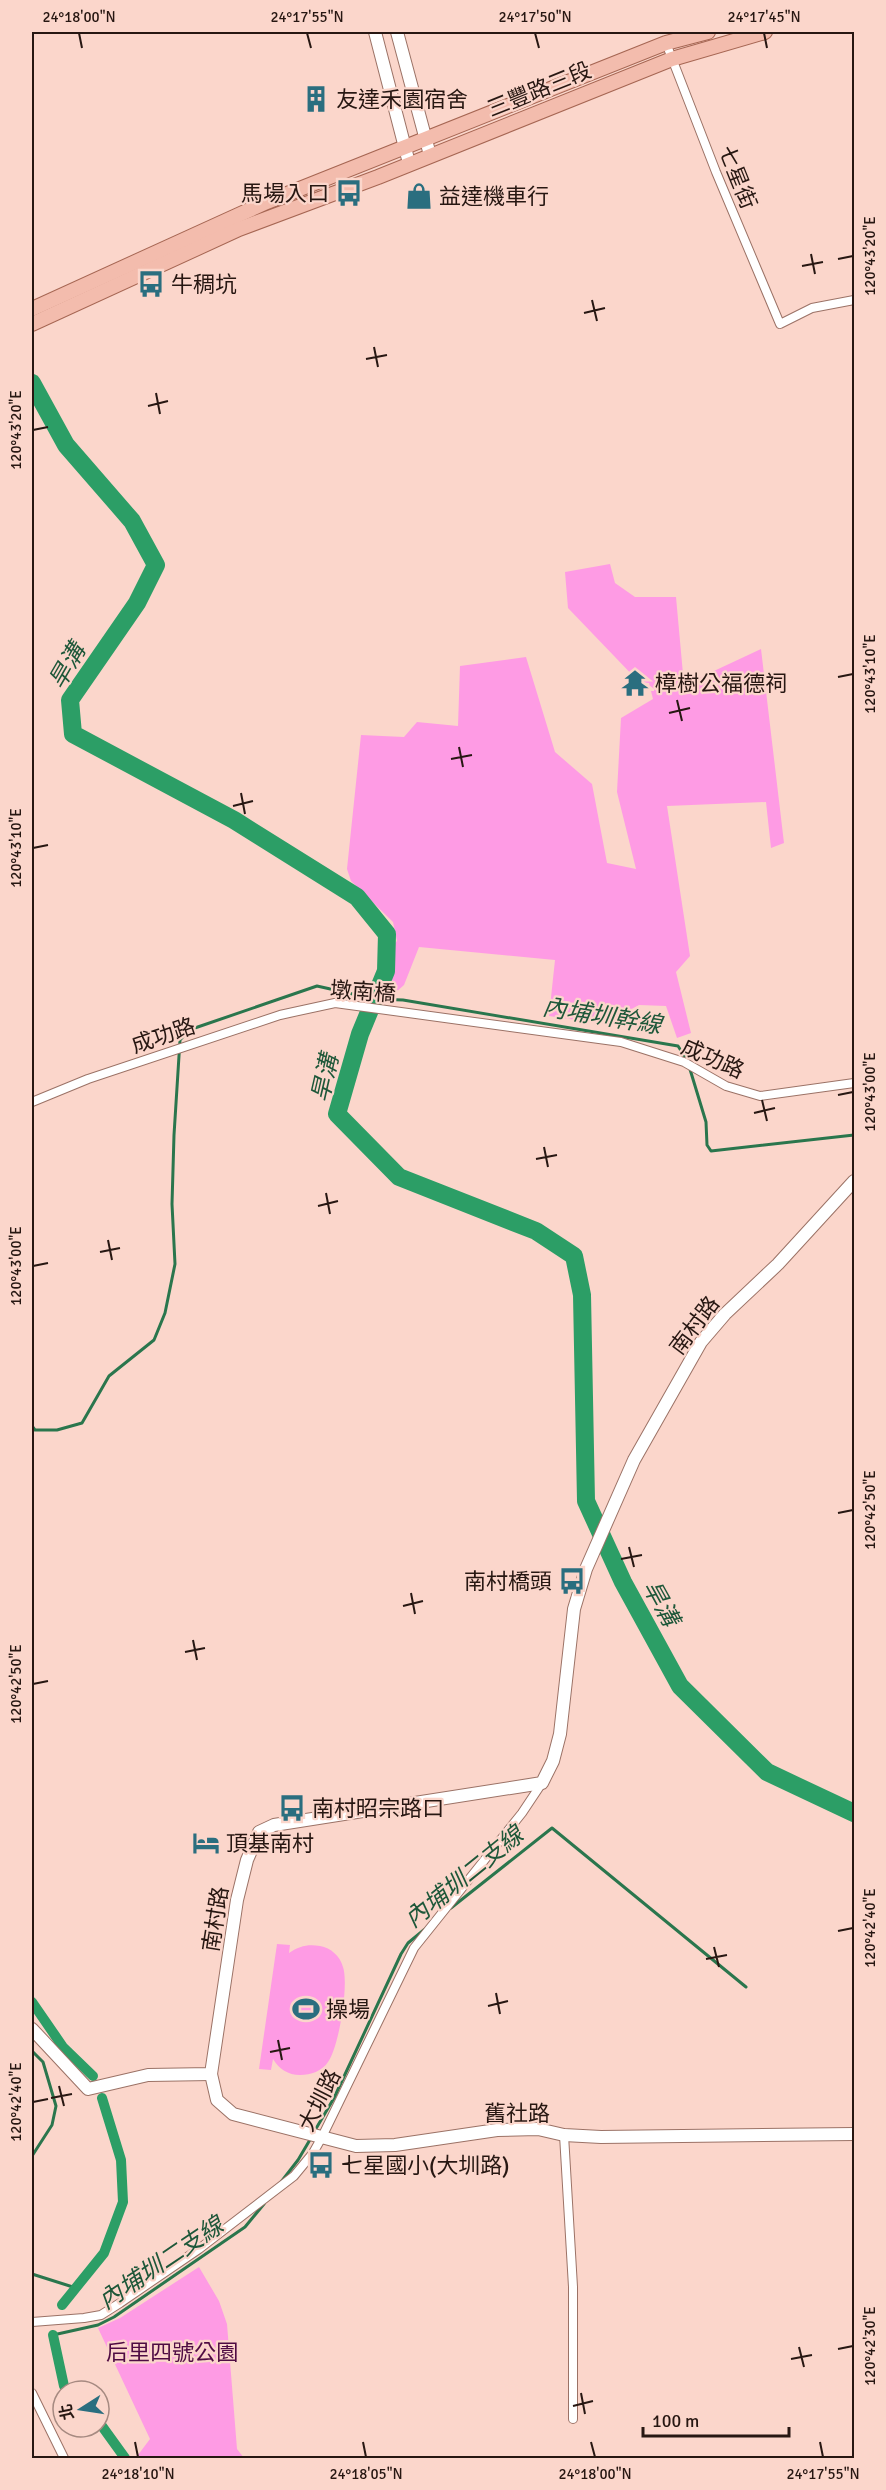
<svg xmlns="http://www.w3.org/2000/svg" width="886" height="2490" font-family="Signika,'Noto Sans TC',sans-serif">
<rect width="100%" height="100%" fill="#fbd6cb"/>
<g fill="#fe9be4">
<polygon points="610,564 615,583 635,597 676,597 684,685 761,649 784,843 771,848 766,802 667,806 690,956 676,972 691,1033 677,1038 666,1006 639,1005 604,1024 549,1016 555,960 419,947 404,985 395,993 384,954 397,941 393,922 351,881 347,869 361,735 404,737 417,722 458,726 460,666 526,657 555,752 592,784 607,863 636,869 617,792 621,718 653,699 649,683 639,682 568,608 565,572"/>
<path d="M277,1944L290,1945L289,1953C299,1946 308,1944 320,1946C331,1948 340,1956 343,1967C349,1984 339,2047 328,2062C322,2071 311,2075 300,2075C288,2075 279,2069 273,2059L271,2070L259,2069Z"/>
<polygon points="199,2267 219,2301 227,2324 237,2449 244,2458 141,2458 138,2455 150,2439 98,2328 120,2318"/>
</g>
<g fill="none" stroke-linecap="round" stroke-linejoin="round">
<g stroke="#2a764d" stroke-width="3">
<polyline points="689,1066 706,1122 707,1145 711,1151 854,1135"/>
<polyline points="32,1426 35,1430 57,1430 82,1423 109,1376 154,1340 165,1313 175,1264 172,1204 174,1135 180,1040 189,1030 317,986 375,999 403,1000 678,1046 687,1060"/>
<polyline points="451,1908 552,1828 746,1987"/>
<polyline points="32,2051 43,2062 56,2106 52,2125 32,2156"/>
<polyline points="314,2132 334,2098 401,1954 408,1943 425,1929"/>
<polyline points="281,2182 298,2160 311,2138"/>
<polyline points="32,2274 76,2288"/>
<polyline points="53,2335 98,2325 114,2317 245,2227 264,2204"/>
</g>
<g stroke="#2c9e66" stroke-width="10">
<polyline points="32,2002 63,2047 93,2076"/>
<polyline points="62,2305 104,2253 123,2202 121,2160 102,2098"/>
<polyline points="53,2335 64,2386 69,2391"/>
<polyline points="99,2422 125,2458"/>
</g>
<polyline stroke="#2c9e66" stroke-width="18" points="32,383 66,445 132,521 156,565 137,603 70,700 73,734 234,820 357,897 387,934 386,971 360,1034 337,1114 399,1177 536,1231 574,1256 582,1295 586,1501 623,1582 680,1686 767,1772 854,1813"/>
<defs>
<g id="street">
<polyline points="666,43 716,172 780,324 812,308 854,300"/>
<polyline points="32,1102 88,1079 280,1015 335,1003 621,1042 684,1062 726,1086 760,1096 854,1083"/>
<polyline points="564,2135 573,2287 573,2419"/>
<polyline points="32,2322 84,2318 101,2315 120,2303 199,2249 294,2176 313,2153 322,2137 414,1948 522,1813 542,1783"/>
<polyline points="32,2393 64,2458"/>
</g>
<g id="secondary">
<polyline points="375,32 409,163"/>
<polyline points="397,32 430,155"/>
<polyline points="32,2029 88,2089 148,2075 211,2074 237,1900 247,1860 259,1832 274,1825 542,1783 553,1761 560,1734 574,1609 586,1569 634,1460 701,1342 725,1314 778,1264 854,1181"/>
<polyline points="211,2074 217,2100 233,2114 356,2146 395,2145 497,2130 538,2129 564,2135 601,2137 854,2134"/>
</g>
<g id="primary">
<polyline points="32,309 267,202 666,43 708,32"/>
<polyline points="32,324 239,229 378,177 672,59 765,32"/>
</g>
</defs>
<use href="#street" stroke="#9b7266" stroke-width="10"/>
<use href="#secondary" stroke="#9b7266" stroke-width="14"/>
<use href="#primary" stroke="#a66653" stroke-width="16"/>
<use href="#street" stroke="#fff" stroke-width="8"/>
<use href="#secondary" stroke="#fff" stroke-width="12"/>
<use href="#primary" stroke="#f3bcad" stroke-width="14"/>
</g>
<path fill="none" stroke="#271712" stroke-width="2" d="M79,33L82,48M307,33L311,48M535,33L539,48M764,33L767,48M811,254L815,274M838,259L853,256M802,266L823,262M592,300L597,321M584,313L605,308M374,347L378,367M366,359L387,355M156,393L160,414M148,406L168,401M33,430L48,427M838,677L853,674M677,700L682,721M669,713L690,708M459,747L463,767M451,759L472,755M241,793L245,814M233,806L253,801M33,848L48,845M838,1095L853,1092M762,1100L767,1121M754,1113L775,1108M544,1147L548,1167M536,1159L557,1155M326,1193L330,1214M318,1206L338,1201M108,1240L112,1260M100,1252L120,1248M33,1266L48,1263M838,1513L853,1510M629,1547L634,1567M621,1559L642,1555M411,1593L415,1614M403,1606L423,1601M193,1640L197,1660M185,1652L205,1648M33,1684L48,1681M838,1931L853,1928M714,1947L719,1967M706,1959L727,1955M496,1993L500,2014M488,2006L508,2001M278,2040L282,2060M270,2052L290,2048M59,2086L64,2106M51,2098L72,2094M33,2102L48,2099M799,2347L804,2367M838,2349L853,2346M791,2359L812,2355M581,2393L585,2414M573,2406L593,2401M135,2442L138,2457M363,2442L366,2457M591,2442L595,2457M820,2442L823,2457"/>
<defs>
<symbol id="building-bare" viewBox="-9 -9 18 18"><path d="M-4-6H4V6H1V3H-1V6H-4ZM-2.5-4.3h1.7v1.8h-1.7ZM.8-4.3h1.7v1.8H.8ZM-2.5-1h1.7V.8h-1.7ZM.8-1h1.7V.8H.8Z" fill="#2a6e7f" stroke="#fbd6cb" stroke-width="2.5" paint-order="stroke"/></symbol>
<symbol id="bus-bare" viewBox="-9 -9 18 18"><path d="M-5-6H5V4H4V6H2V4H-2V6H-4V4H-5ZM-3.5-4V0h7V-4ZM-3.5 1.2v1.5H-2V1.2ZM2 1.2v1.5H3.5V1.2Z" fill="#2a6e7f" stroke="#fbd6cb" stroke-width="2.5" paint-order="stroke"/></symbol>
<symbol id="shop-bare" viewBox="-9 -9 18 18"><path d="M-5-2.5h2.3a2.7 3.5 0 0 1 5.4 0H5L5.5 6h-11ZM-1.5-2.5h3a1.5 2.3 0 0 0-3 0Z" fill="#2a6e7f" stroke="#fbd6cb" stroke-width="2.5" paint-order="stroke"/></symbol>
<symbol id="temple-bare" viewBox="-9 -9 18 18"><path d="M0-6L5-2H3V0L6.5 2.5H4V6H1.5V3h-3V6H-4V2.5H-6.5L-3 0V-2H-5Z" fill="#2a6e7f" stroke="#fbd6cb" stroke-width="2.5" paint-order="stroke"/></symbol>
<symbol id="hotel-bare" viewBox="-9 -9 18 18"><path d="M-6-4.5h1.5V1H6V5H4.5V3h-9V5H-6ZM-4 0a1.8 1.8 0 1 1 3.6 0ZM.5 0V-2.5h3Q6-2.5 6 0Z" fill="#2a6e7f" stroke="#fbd6cb" stroke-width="2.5" paint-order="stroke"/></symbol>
<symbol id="stadium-bare" viewBox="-9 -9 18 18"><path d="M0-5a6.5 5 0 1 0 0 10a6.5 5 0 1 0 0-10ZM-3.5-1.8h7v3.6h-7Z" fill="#2a6e7f" stroke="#fbd6cb" stroke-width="2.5" paint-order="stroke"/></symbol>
</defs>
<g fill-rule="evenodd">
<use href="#building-bare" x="297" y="80" width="38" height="38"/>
<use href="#bus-bare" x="330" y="174" width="38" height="38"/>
<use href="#shop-bare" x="400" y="177" width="38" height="38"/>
<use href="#bus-bare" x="132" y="265" width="38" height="38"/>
<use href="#temple-bare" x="616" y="664" width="38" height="38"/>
<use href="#bus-bare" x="553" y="1562" width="38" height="38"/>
<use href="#bus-bare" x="273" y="1789" width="38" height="38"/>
<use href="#hotel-bare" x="187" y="1824" width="38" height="38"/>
<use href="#stadium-bare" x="287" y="1990" width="38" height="38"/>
<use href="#bus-bare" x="302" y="2146" width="38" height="38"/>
</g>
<g text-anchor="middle" stroke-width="4.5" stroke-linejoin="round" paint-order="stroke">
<g font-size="22" fill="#271712" stroke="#fbd6cb">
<text transform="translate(539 89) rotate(-22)" y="8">三豐路三段</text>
<text transform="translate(738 177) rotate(68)" y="8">七星街</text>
<text transform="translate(363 991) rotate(4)" y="8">墩南橋</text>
<text transform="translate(163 1035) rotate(-19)" y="8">成功路</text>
<text transform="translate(713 1058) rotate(24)" y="8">成功路</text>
<text transform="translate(694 1325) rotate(-53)" y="8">南村路</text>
<text transform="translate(215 1919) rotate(-81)" y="8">南村路</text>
<text transform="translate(319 2100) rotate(-63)" y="8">大圳路</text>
<text x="517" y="2121">舊社路</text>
</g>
<g font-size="22" fill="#271712" stroke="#fbd6cb" text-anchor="start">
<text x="336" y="107">友達禾園宿舍</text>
<text x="329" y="201" text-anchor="end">馬場入口</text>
<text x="439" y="204">益達機車行</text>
<text x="171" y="292">牛稠坑</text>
<text x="655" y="691">樟樹公福德祠</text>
<text x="552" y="1589" text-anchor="end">南村橋頭</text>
<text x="312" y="1816">南村昭宗路口</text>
<text x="226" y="1851">頂基南村</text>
<text x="326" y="2017">操場</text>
<text x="341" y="2173">七星國小(大圳路)</text>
</g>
<g font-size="22" fill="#4f0b43" stroke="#fbd6cb">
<text x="172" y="2360">后里四號公園</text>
</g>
<g font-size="24" font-style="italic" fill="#1e5739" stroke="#fbd6cb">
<text transform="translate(67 666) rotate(-60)" y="8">旱溝</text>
<text transform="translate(602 1016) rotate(9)" y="8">內埔圳幹線</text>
<text transform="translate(325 1078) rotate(-77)" y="8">旱溝</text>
<text transform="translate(661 1603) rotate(61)" y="8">旱溝</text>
<text transform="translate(464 1877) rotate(-39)" y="8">內埔圳二支線</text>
<text transform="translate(161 2263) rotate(-34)" y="8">內埔圳二支線</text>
</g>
</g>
<rect width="886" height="2490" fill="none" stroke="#fbd6cb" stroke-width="66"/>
<g transform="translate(81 2409) rotate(258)"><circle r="28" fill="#fbd6cb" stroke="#a68a81" stroke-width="1.5"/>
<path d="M0-4.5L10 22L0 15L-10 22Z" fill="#2a6e7f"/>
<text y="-9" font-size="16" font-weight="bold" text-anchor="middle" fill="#271712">北</text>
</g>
<path d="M643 2427v9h146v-9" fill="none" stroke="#271712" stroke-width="3"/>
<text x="652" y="2427" font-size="18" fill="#271712" stroke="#fbd6cb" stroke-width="4.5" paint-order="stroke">100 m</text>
<rect x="33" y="33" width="820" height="2424" fill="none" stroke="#271712" stroke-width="2"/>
<g font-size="15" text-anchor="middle" fill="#271712">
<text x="79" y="22">24°18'00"N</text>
<text x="307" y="22">24°17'55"N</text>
<text x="535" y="22">24°17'50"N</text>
<text x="764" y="22">24°17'45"N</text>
<text transform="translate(870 256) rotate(-90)" y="5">120°43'20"E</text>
<text transform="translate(16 430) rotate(-90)" y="5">120°43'20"E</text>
<text transform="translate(870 674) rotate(-90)" y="5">120°43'10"E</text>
<text transform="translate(16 848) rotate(-90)" y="5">120°43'10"E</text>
<text transform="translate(870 1092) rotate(-90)" y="5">120°43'00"E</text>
<text transform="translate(16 1266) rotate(-90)" y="5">120°43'00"E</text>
<text transform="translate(870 1510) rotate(-90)" y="5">120°42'50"E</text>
<text transform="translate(16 1684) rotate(-90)" y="5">120°42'50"E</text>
<text transform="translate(870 1928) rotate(-90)" y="5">120°42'40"E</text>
<text transform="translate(16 2102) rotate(-90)" y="5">120°42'40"E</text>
<text transform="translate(870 2346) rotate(-90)" y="5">120°42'30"E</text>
<text x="138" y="2479">24°18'10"N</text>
<text x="366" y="2479">24°18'05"N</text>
<text x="595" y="2479">24°18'00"N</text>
<text x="823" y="2479">24°17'55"N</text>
</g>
</svg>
